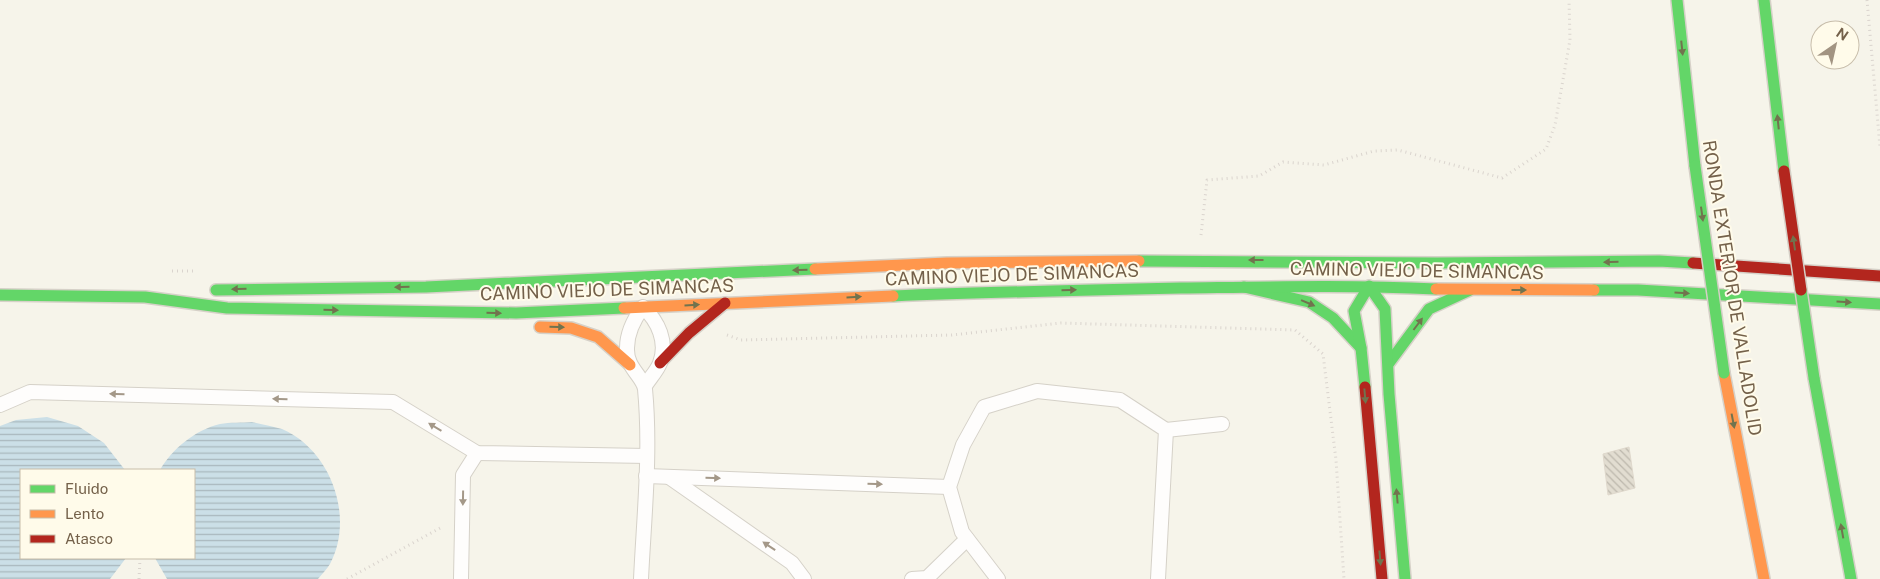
<svg xmlns="http://www.w3.org/2000/svg" width="1880" height="579" font-family="'Public Sans',sans-serif">
<defs>
<pattern id="water-rules" width="6" height="5" patternUnits="userSpaceOnUse" patternTransform="scale(1.25)"><rect width="6" height="5" fill="#cbdfe7"/><path d="M0 2.5h6" fill="none" stroke="#a9b8bd"/></pattern>
<pattern id="building-back-hatch" width="6" height="6" patternUnits="userSpaceOnUse" patternTransform="scale(1.25)"><rect width="6" height="6" fill="#e2ddd1"/><path d="M-1 5l2 2M0 0l6 6M5-1l2 2" fill="none" stroke="#bcb7ac"/></pattern>
</defs>
<rect width="100%" height="100%" fill="#f6f4ea"/>
<g fill="url(#water-rules)">
<polygon points="47,417 78,426 104,443 125,470 21,470 21,558 126,558 110,579 0,579 0,426 16,420"/>
<path d="M252,422C261,424 272,426 282,429C331,450 355,517 330,564C327,569 322,574 318,579H167L155,558H194V470H160C172,449 195,430 220,424C230,422 242,423 252,422Z"/>
</g>
<polygon fill="url(#building-back-hatch)" stroke="#dfd8cc" points="1629,447 1635,488 1608,495 1603,454"/>
<g fill="none" stroke-linecap="round" stroke-linejoin="round">
<defs>
<g id="lane">
<polyline points="0,405 30,392 393,402 477,453 647,456"/>
<polyline points="1166,430 1222,424"/>
<polyline points="646,476 949,487"/>
<polyline points="669,477 792,563 804,579"/>
<polyline points="461,579 463,475 477,453"/>
<path d="M641,579C644,516 651,452 645,389C643,376 626,368 627,348C627,332 634,319 643,307C658,321 668,342 660,363C657,371 649,379 645,386"/>
<polyline points="912,579 927,578 967,539"/>
<polyline points="998,579 962,532 949,487 963,445 984,407 1037,391 1120,400 1166,430 1158,579"/>
</g>
<g id="fast">
<polyline points="1677,0 1695,166"/>
<polyline points="1764,0 1784,171"/>
<polyline points="1139,261 1437,263 1659,261 1693,263"/>
<polyline points="1244,287 1309,302 1333,318 1361,348"/>
<polyline points="216,290 426,287 815,269"/>
<polyline points="1594,290 1638,290 1880,304"/>
<polyline points="0,295 145,297 227,308 516,313 624,308"/>
<path d="M893,296C989,292 1085,290 1181,288C1266,287 1351,285 1436,289"/>
<polyline points="1389,363 1429,309 1470,290"/>
<polyline points="1814,378 1851,579"/>
<polyline points="1365,387 1361,348 1354,311 1369,286 1385,309 1389,394 1405,579"/>
</g>
<g id="slow">
<polyline points="815,269 947,263 1139,261"/>
<polyline points="1436,289 1594,290"/>
<polyline points="624,308 893,296"/>
<polyline points="540,327 571,328 598,337 630,365"/>
<polyline points="1724,373 1764,579"/>
</g>
<g id="jam">
<polyline points="1693,263 1880,276"/>
<polyline points="660,363 689,333 725,303"/>
<polyline points="1365,387 1382,579"/>
</g>
</defs>
<use href="#lane" stroke="#d5d1c8" stroke-width="16"/>
<use href="#fast" stroke="#d6d1c8" stroke-width="14"/>
<use href="#slow" stroke="#d6d1c8" stroke-width="14"/>
<use href="#jam" stroke="#d6d1c8" stroke-width="14"/>
<g stroke="#dad4ce" stroke-width="3" stroke-dasharray="1 4" stroke-linecap="butt">
<polyline points="1867,0 1880,147"/>
<polyline points="1201,235 1207,180 1259,176 1283,162 1324,165 1374,151 1398,150 1502,178 1546,149 1555,125 1570,40 1569,0"/>
<polyline points="172,271 196,271"/>
<polyline points="727,335 741,340 952,335 1061,323 1295,330 1323,354 1336,460 1344,579"/>
<polyline points="139,579 140,558"/>
<polyline points="347,579 442,527"/>
</g>
<use href="#lane" stroke="#fefdfc" stroke-width="14"/>
<use href="#fast" stroke="#63d668" stroke-width="11"/>
<use href="#slow" stroke="#ff974d" stroke-width="11"/>
<use href="#jam" stroke="#b3261e" stroke-width="11"/>
<defs>
<g id="fast-bridge">
<polyline points="1695,166 1724,373"/>
<polyline points="1801,290 1814,378"/>
</g>
<polyline id="jam-bridge" points="1784,171 1801,290"/>
</defs>
<use href="#fast-bridge" stroke="#d5cfc6" stroke-width="14" stroke-linecap="butt"/>
<use href="#jam-bridge" stroke="#d5cfc6" stroke-width="14" stroke-linecap="butt"/>
<use href="#fast-bridge" stroke="#63d668" stroke-width="11"/>
<use href="#jam-bridge" stroke="#b3261e" stroke-width="11"/>
</g>
<defs><path id="oneway-solid" d="M-6-.8H1V-3.2L6.5 0L1 3.2V.8H-6Z" transform="scale(1.25)"/></defs>
<g fill="#71734e">
<use href="#oneway-solid" transform="translate(1682 48) rotate(84)"/>
<use href="#oneway-solid" transform="translate(1778 122) rotate(-96)"/>
<use href="#oneway-solid" transform="translate(1702 214) rotate(82)"/>
<use href="#oneway-solid" transform="translate(1794 243) rotate(-98)"/>
<use href="#oneway-solid" transform="translate(1256 260) rotate(-180)"/>
<use href="#oneway-solid" transform="translate(1611 262) rotate(179)"/>
<use href="#oneway-solid" transform="translate(800 270) rotate(178)"/>
<use href="#oneway-solid" transform="translate(402 287) rotate(179)"/>
<use href="#oneway-solid" transform="translate(239 289) rotate(179)"/>
<use href="#oneway-solid" transform="translate(1069 290) rotate(-1)"/>
<use href="#oneway-solid" transform="translate(1519 290)"/>
<use href="#oneway-solid" transform="translate(1682 293) rotate(3)"/>
<use href="#oneway-solid" transform="translate(854 297) rotate(-3)"/>
<use href="#oneway-solid" transform="translate(1844 302) rotate(3)"/>
<use href="#oneway-solid" transform="translate(1308 303) rotate(23)"/>
<use href="#oneway-solid" transform="translate(692 305) rotate(-3)"/>
<use href="#oneway-solid" transform="translate(331 310) rotate(1)"/>
<use href="#oneway-solid" transform="translate(494 313) rotate(1)"/>
<use href="#oneway-solid" transform="translate(1418 324) rotate(-53)"/>
<use href="#oneway-solid" transform="translate(557 327) rotate(1)"/>
<use href="#oneway-solid" transform="translate(1365 396) rotate(85)"/>
<use href="#oneway-solid" transform="translate(1733 421) rotate(79)"/>
<use href="#oneway-solid" transform="translate(1397 496) rotate(-95)"/>
<use href="#oneway-solid" transform="translate(1842 531) rotate(-100)"/>
<use href="#oneway-solid" transform="translate(1380 558) rotate(85)"/>
</g>
<g fill="#a49888">
<use href="#oneway-solid" transform="translate(117 394) rotate(-178)"/>
<use href="#oneway-solid" transform="translate(280 399) rotate(-178)"/>
<use href="#oneway-solid" transform="translate(435 427) rotate(-149)"/>
<use href="#oneway-solid" transform="translate(713 478) rotate(2)"/>
<use href="#oneway-solid" transform="translate(875 484) rotate(2)"/>
<use href="#oneway-solid" transform="translate(463 498) rotate(91)"/>
<use href="#oneway-solid" transform="translate(769 546) rotate(-146)"/>
</g>
<g text-anchor="middle" stroke-width="4" stroke-linejoin="round" paint-order="stroke">
<g font-size="18" fill="#74614a" stroke="#fffbea">
<text transform="translate(1417 271) rotate(1)" y="6">CAMINO VIEJO DE SIMANCAS</text>
<text transform="translate(1012 275) rotate(-2)" y="6">CAMINO VIEJO DE SIMANCAS</text>
<text transform="translate(1732 288) rotate(81)" y="6">RONDA EXTERIOR DE VALLADOLID</text>
<text transform="translate(607 290) rotate(-2)" y="6">CAMINO VIEJO DE SIMANCAS</text>
</g>
</g>
<rect x="20" y="469" width="175" height="90" fill="#fffbea" stroke="#c7bdaa"/>
<rect x="30" y="485" width="25" height="8" fill="#63d668" stroke="#c7bdaa"/>
<text x="65" y="494" font-size="15" fill="#74614a">Fluido</text>
<rect x="30" y="510" width="25" height="8" fill="#ff974d" stroke="#c7bdaa"/>
<text x="65" y="519" font-size="15" fill="#74614a">Lento</text>
<rect x="30" y="535" width="25" height="8" fill="#b3261e" stroke="#c7bdaa"/>
<text x="65" y="544" font-size="15" fill="#74614a">Atasco</text>
<g transform="translate(1835 45) rotate(34)"><circle r="24" fill="#fffbea" stroke="#c7bdaa"/>
<path d="M0-4L9 19L0 12L-9 19Z" fill="#a29482"/>
<text y="-8" font-size="14" font-weight="bold" text-anchor="middle" fill="#74614a">N</text>
</g>
</svg>
